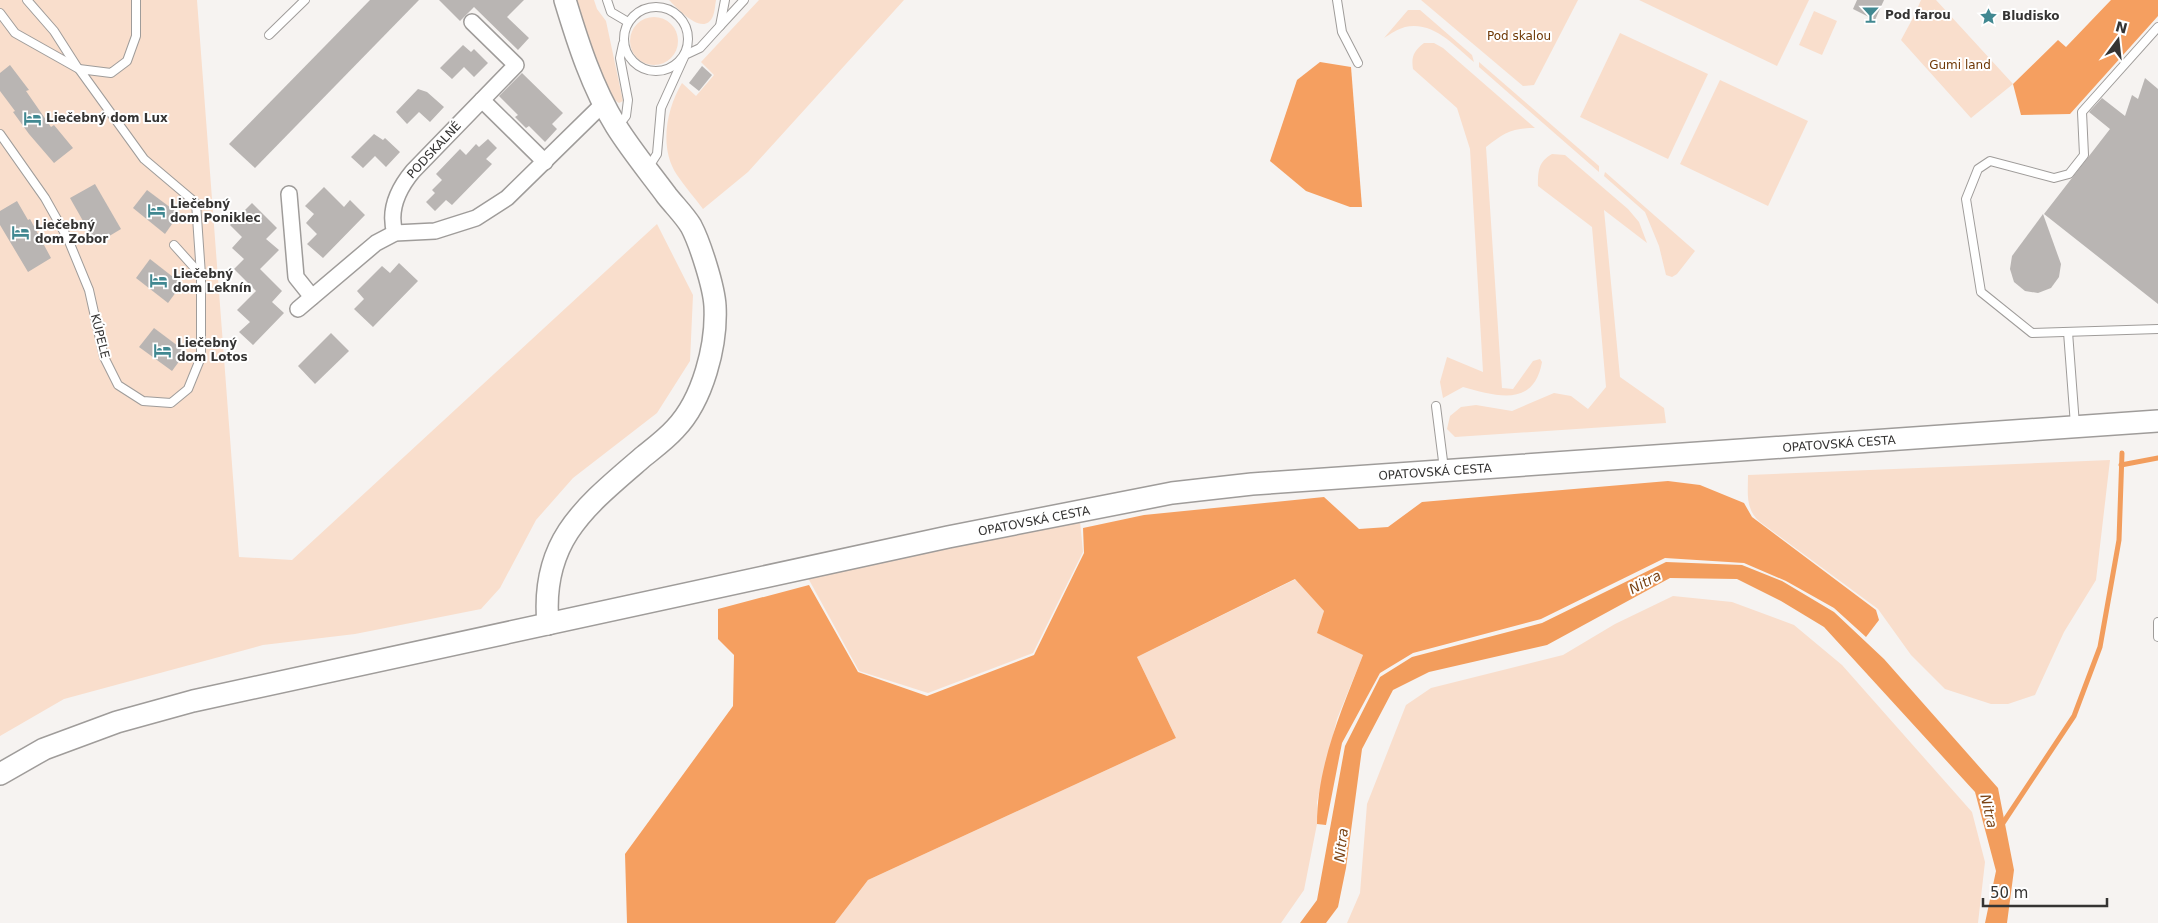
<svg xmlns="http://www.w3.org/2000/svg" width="2158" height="923" font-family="'DejaVu Sans',sans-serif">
<rect width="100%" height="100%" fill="#f6f3f1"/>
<g fill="#f9decc">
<polygon points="0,0 197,0 239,557 292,560 657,224 693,295 690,361 657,413 573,478 536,520 500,588 481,609 355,634 263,645 64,699 0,736"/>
<polygon points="576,0 594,0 597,9 606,21 623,101 619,103 613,99 592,55"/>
<path d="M669,0H716C715,5 715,11 713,16C704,38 678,9 669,0Z"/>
<path d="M759,0H904L748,172L703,209C695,198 685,187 677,175C659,148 666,110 682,83L696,96L714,75L701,62Z"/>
<polygon points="1421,0 1578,0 1534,85 1523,86"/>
<polygon points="1639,0 1809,0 1777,66"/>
<polygon points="1921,0 1936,0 2013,84 1971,118 1901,40 1914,16"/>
<path d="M1408,10H1420L1472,55L1474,62C1454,46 1434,21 1405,27C1398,29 1390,34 1384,38Z"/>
<polygon points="1814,11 1837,21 1822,55 1799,45"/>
<circle cx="654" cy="41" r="24"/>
<polygon points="1620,33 1708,74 1668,159 1580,117"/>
<path d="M1424,43H1434L1443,48L1535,128C1512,128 1504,133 1486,147L1502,388L1513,389L1533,361L1540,359L1542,362C1534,408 1496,396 1463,387L1443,398L1440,382L1447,357L1483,372L1470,149L1457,108L1413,69C1411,56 1414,51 1424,43Z"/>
<polygon points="1479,62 1599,166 1599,172 1479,67"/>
<polygon points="1720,80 1808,121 1768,206 1680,164"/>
<path d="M1552,154L1565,155L1628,209L1639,222L1647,243L1604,210L1620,377L1664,408L1666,423L1455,437L1447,429L1450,416L1461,407L1476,405L1512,411L1554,393L1571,396L1588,409L1606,387L1592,227L1538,186C1538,171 1538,162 1552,154Z"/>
<polygon points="1605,172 1695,251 1677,274 1672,277 1666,275 1659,246 1645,212 1604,176"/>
<path d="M2110,460L2096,580L2064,632L2035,695L2008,704H1991L1945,689L1911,655L1878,609L1760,522C1745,509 1748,494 1748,475Z"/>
<polygon points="1080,521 1083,552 1033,653 928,693 859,671 808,578"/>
<polygon points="1296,579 1324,611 1318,633 1363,655 1337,719 1317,802 1317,824 1304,890 1281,923 835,923 868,880 1176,738 1137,657"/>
<polygon points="1673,596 1732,602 1794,625 1842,665 1972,812 1985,862 1978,923 1347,923 1360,893 1367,804 1406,705 1431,688 1563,655 1615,624"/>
</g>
<g fill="#f59f60">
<polygon points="2111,0 2158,0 2158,16 2070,114 2021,115 2013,84 2058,40 2066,47"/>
<polygon points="1320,62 1351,67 1362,207 1350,207 1306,191 1270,161 1297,80"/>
<path d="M1668,481L1700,485L1744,503L1752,517L1876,610L1879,620L1866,637L1834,608L1786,581L1744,563L1665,558L1541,619L1413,653L1380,673L1342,743L1326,825L1317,824C1317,765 1342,709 1363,655L1317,633L1324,611L1295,579L1137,657L1176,738L868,880L835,923H627L625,854L733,706L734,655L718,639V609L809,585L858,672L927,696L1034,655L1084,553L1083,528L1144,515L1324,497L1359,529L1388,527L1422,502Z"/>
</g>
<polygon fill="#f29d5d" points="1666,562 1742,565 1782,581 1834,612 1884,659 1998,788 2014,870 2007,923 1985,923 1996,871 1975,792 1824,627 1781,601 1737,579 1670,578 1547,645 1429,672 1393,690 1362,749 1346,868 1338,907 1326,923 1300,923 1317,900 1345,746 1380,677 1412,657 1542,623"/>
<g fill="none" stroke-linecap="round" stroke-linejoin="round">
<g stroke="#f29d5d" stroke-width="5">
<polyline points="2121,465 2158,458"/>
<polyline points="2001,826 2074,716 2100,647 2119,540 2122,453"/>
</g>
</g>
<g fill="#b9b5b3">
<polygon points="370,0 419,0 255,168 229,144"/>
<polygon points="439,0 524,0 507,17 529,38 518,50 474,7 460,21"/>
<polygon points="1857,0 1884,0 1875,20 1853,9"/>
<polygon points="463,45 471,52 474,49 488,63 474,77 464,67 452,79 440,68"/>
<polygon points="10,65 29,90 26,91 51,127 54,125 73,148 54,163 29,134 13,112 15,111 0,91 0,73"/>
<polygon points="702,66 712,75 699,91 689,83"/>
<polygon points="522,73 563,113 552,124 557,129 545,142 529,126 526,128 515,117 518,115 499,96"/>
<polygon points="2145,78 2158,89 2158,304 2044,214 2110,129 2089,112 2102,98 2125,116 2132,95 2138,99"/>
<polygon points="418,89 427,92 444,107 430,122 419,112 407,124 396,112"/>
<polygon points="374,134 383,140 385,138 400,152 386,167 375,156 363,168 351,157"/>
<polygon points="488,139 497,148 486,159 492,164 452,205 446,200 435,211 426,202 435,193 432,190 442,180 436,174 460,149 466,155 476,144 479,147"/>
<polygon points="95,184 121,229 96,244 70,198"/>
<polygon points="324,187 344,207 350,200 365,215 323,258 307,244 317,234 306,223 314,214 305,206"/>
<polygon points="147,190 179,214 165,234 133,208"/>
<polygon points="17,201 28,220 30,219 51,258 28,272 0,225 0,211"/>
<polygon points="252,203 277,228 266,239 279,250 260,269 282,291 272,302 284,313 253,345 239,332 250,322 237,310 256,291 234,269 244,259 232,248 242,237 230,225"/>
<polygon points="2043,214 2061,264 2059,277 2051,288 2038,293 2025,291 2014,282 2010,269 2012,256"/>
<polygon points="150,259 182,284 168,303 136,278"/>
<polygon points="399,263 418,281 373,327 354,309 364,299 357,291 382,266 390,273"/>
<polygon points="154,328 186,352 172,371 139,347"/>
<polygon points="331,333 349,351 315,384 298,366"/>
</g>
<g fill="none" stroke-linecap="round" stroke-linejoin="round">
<defs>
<g id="lane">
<polyline points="27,0 54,31 77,67"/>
<polyline points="136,0 136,36 127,61 111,73 79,69 144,159 196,203 201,275"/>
<polyline points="607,0 611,12 628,22"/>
<polyline points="1337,0 1342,32 1358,63"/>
<circle cx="656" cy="39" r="32"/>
<polyline points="0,13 15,33 79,69"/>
<polyline points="720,26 744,0"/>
<polyline points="2158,27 2082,112 2084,155 2069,174 2054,178 1990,161 1978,169 1966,199 1981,292 2032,333 2158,329"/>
<polyline points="269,35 305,0"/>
<polyline points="618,126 626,116 628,100 620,58 623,44"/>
<polyline points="0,134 45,198 68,239 89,290 104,357 118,385 143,401 171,403 188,389 201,357 201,275 174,245"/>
<polyline points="648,168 657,154 661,108 685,55 700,48 720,26 725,0"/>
<polyline points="2068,332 2075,425"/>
<polyline points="1436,406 1444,469"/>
<polyline points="2158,622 2158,637"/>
</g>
<g id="street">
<polyline points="482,100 545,162"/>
<polyline points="289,194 296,277 312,297"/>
<path d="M395,233C388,210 398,189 413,171L516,65L472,22"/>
<polyline points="298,309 376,243 395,233 435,231 476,218 507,198 603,104"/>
</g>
<g id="secondary">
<path d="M548,624C540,540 586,506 644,456C654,448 666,439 675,429C703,400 717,345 715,306C714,287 700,243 691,226C685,216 675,206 667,196C650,173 631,150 616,126C592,87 578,43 565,0"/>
<polyline points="0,774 44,749 117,722 193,701 948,537 1172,493 1252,484 2158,421"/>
</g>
</defs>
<use href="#lane" stroke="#9f9c9a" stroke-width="10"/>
<use href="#street" stroke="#9f9c9a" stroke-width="18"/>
<use href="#secondary" stroke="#9f9c9a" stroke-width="24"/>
<use href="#lane" stroke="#fff" stroke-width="8"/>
<use href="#street" stroke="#fff" stroke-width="15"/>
<use href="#secondary" stroke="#fff" stroke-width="21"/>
</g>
<defs>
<symbol id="bar-bare" viewBox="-9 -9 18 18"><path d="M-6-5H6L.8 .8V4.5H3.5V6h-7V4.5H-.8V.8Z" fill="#418891" stroke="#fff" stroke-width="2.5" paint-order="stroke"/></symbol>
<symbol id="sight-bare" viewBox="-9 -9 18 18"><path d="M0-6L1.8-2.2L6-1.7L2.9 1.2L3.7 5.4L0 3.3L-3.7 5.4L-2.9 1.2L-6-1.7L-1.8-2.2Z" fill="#418891" stroke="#fff" stroke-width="2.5" paint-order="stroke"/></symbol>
<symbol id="hotel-bare" viewBox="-9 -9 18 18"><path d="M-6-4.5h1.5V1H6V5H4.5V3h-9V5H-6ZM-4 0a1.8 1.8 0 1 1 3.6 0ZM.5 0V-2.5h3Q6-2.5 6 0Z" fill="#418891" stroke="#fff" stroke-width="2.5" paint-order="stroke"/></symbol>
</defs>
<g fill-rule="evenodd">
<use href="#bar-bare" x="1858" y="2" width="25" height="25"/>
<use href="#sight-bare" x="1976" y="4" width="25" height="25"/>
<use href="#hotel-bare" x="20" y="106" width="25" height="25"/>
<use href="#hotel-bare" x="144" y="198" width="25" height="25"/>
<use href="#hotel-bare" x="8" y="220" width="25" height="25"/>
<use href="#hotel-bare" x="146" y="268" width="25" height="25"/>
<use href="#hotel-bare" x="150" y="338" width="25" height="25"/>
</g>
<g text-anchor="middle" stroke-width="4" stroke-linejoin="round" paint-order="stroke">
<g font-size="12" font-weight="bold" fill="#353433" stroke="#fff" text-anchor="start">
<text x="1885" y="19">Pod farou</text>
<text x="2002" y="20">Bludisko</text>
<text x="46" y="122">Liečebný dom Lux</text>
<text x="170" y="208">Liečebný<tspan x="170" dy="14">dom Poniklec</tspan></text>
<text x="35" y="229">Liečebný<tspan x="35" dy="14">dom Zobor</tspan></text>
<text x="173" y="278">Liečebný<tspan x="173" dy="14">dom Leknín</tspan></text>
<text x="177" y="347">Liečebný<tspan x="177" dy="14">dom Lotos</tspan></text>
</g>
<g font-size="12" fill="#6f3805" stroke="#fff">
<text x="1519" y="40">Pod skalou</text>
<text x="1960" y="69">Gumi land</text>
</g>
<g font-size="12" fill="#353433" stroke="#fff">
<text transform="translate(434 150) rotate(-47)" y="4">PODSKALNÉ</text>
<text transform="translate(100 336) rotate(76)" y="4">KÚPELE</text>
<text transform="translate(1839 444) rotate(-4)" y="4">OPATOVSKÁ CESTA</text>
<text transform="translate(1435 472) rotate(-4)" y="4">OPATOVSKÁ CESTA</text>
<text transform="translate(1034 521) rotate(-11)" y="4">OPATOVSKÁ CESTA</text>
</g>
<g font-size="14" font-style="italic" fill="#7b4416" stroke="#fff">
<text transform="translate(1645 582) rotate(-28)" y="5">Nitra</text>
<text transform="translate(1989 811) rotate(77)" y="5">Nitra</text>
<text transform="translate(1341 845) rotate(-83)" y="5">Nitra</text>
</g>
</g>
<g transform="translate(2118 40) rotate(15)" stroke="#ffffff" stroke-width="4" paint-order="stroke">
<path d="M0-4L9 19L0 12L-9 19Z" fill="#353433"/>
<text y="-8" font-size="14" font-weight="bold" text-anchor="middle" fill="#353433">N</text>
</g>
<path d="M1983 898v8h124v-8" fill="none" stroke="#353433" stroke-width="2.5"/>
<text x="1990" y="898" font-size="15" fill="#353433" stroke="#ffffff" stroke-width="4" paint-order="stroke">50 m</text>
</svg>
